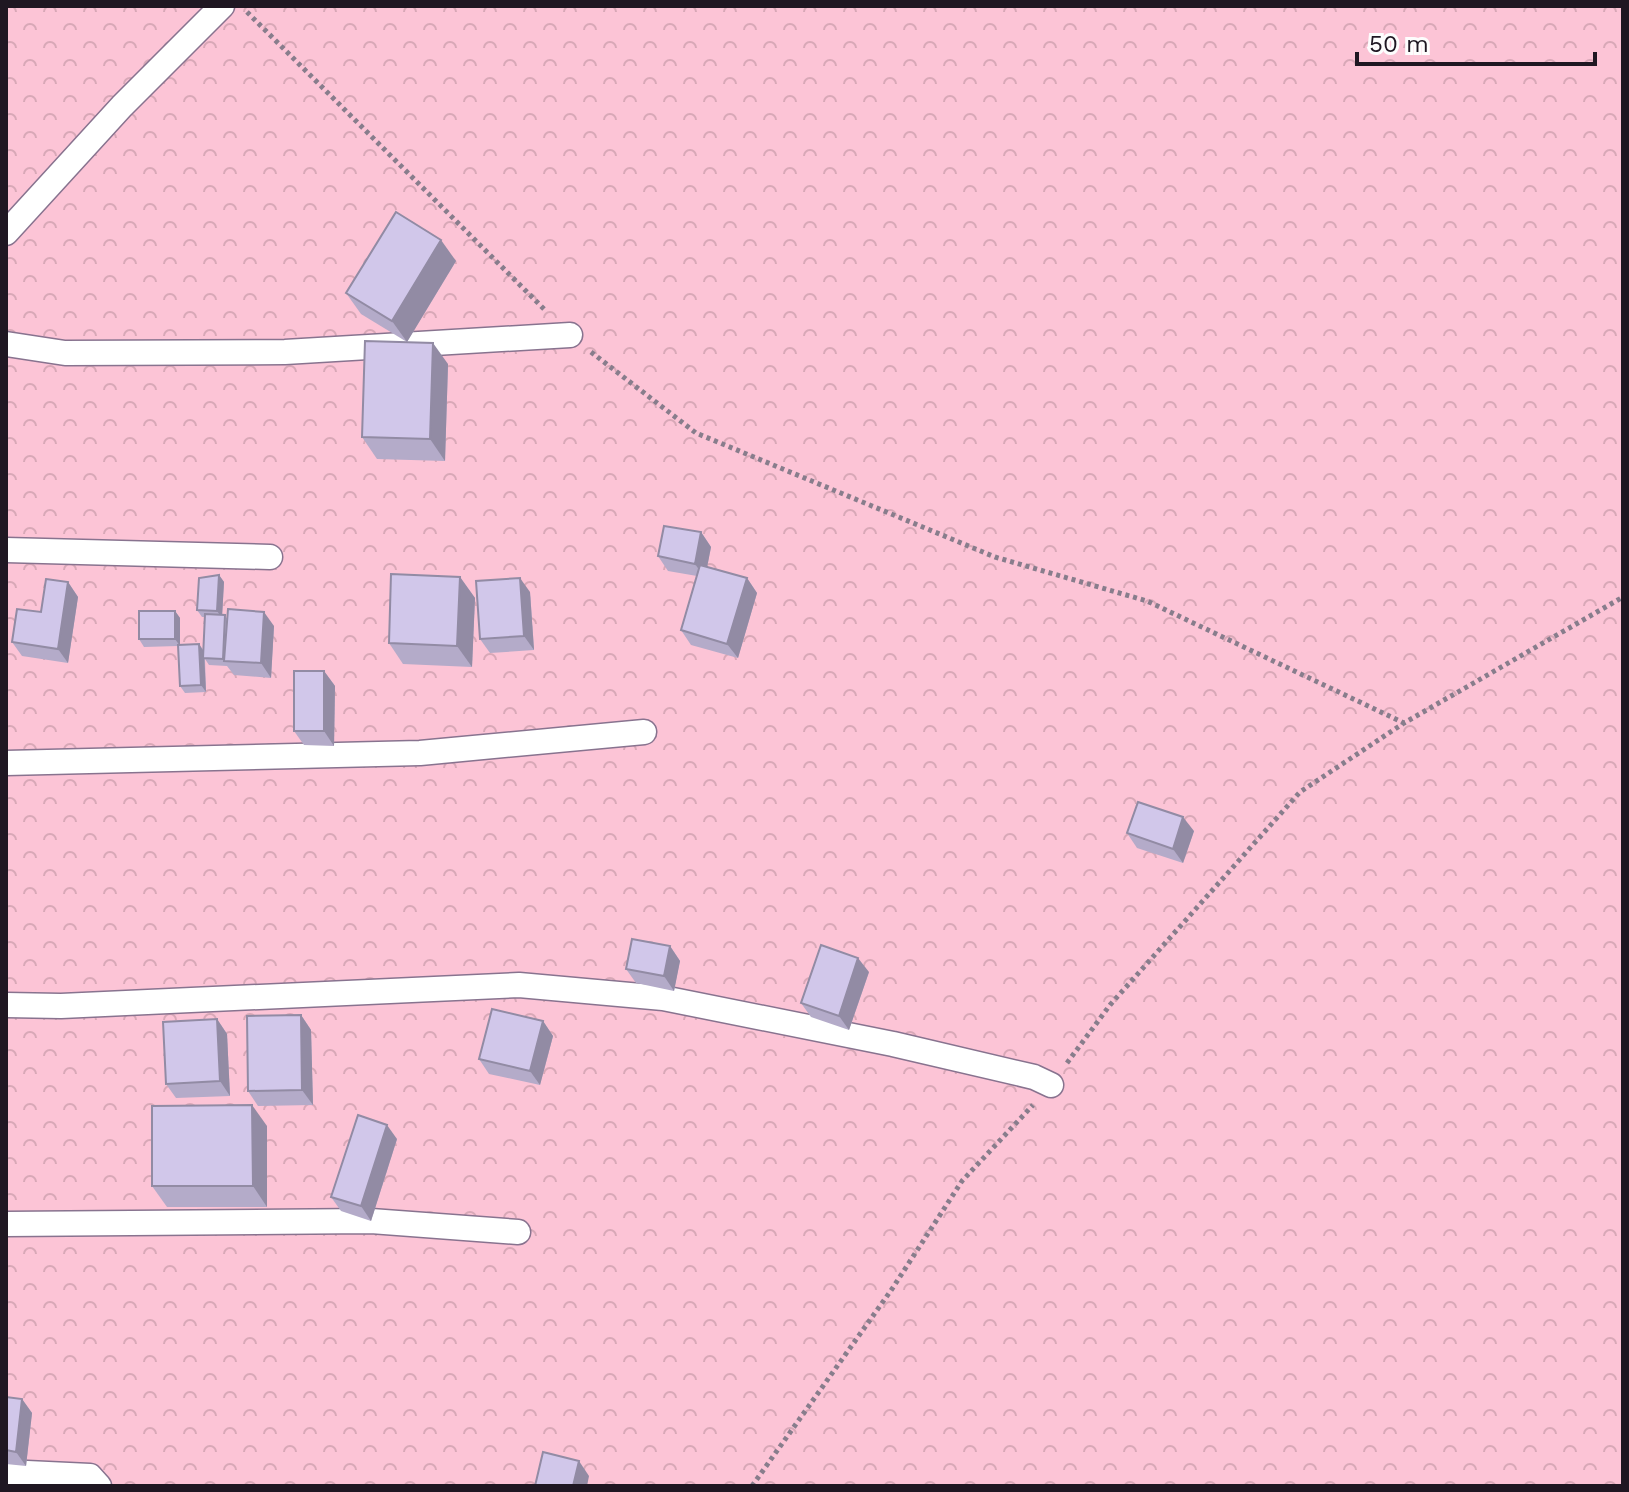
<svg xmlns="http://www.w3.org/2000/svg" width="1629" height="1492" font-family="'Work Sans',sans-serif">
<defs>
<pattern id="forest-crowns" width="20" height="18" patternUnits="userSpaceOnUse" patternTransform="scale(2)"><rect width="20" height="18" fill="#fcc4d6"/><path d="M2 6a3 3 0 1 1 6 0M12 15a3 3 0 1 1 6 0" fill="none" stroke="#d8a8b7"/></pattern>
</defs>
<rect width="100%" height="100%" fill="#f8eafd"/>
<rect fill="url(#forest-crowns)" x="6" y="6" width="1617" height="1480"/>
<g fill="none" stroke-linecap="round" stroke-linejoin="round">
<defs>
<g id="street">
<polyline points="6,233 122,106 222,6"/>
<polyline points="6,344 65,353 285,352 570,335"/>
<polyline points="6,550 270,557"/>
<polyline points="6,763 420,753 644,732"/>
<polyline points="6,1005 61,1006 519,985 663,998 893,1044 1034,1077 1051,1085"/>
<polyline points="6,1224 371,1221 518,1232"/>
<polyline points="6,1472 90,1476 99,1486"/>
</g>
</defs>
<use href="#street" stroke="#88738f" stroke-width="27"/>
<g stroke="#887d8c" stroke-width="5" stroke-dasharray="4 4" stroke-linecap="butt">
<polyline points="247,12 545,310"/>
<polyline points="591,352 696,433 995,557 1147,601 1404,723"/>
<polyline points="1067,1063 1110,1005 1300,792 1404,723 1623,597"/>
<polyline points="752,1486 892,1289 962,1181 1033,1105"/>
</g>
<use href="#street" stroke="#fff" stroke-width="24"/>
</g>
<g fill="#b4abc9">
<polygon points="456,261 407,342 361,314 346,293"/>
<polygon points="448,364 445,461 377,459 362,437"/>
<polygon points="701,532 711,547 707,567 747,578 757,593 738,658 691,645 681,630 697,576 668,571 658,556"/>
<polygon points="219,575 224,582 222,615 227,618 274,626 271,678 234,675 227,666 209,665 205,659 206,692 185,693 180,686 178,646 144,647 139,639 175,611 180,618 180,645 199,644 204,651 205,617 202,617 197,610"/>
<polygon points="460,577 475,598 472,667 403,664 389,643"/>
<polygon points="68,582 78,597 68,663 22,656 12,642 41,612"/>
<polygon points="530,592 534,650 490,653 480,639"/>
<polygon points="324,671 335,686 334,746 304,745 294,731"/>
<polygon points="1194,831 1183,863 1137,848 1127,833"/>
<polygon points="670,946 680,961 674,991 636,983 626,969"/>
<polygon points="869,972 849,1030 811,1017 801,1003"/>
<polygon points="301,1015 311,1030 313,1105 258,1106 248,1091"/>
<polygon points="217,1019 227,1034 230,1096 176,1098 166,1084"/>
<polygon points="543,1021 553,1036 540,1085 489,1074 479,1059"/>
<polygon points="267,1126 267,1207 167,1207 152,1186"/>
<polygon points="397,1139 371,1221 341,1211 331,1197"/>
<polygon points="6,1397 22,1399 32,1413 26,1466 6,1464"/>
</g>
<g fill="#928ba4">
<polygon points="441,240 456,261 407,342 392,321"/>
<polygon points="433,343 448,364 445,461 430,439"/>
<polygon points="701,532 711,547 705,578 695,564"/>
<polygon points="219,575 224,582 222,618 217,611"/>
<polygon points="460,577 475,598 472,667 457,646"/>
<polygon points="520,578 530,592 534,650 524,636"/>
<polygon points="747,578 757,593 738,658 727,644"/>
<polygon points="68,582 78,597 68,663 58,649"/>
<polygon points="175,611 180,618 180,646 175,639"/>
<polygon points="264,612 274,626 271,678 261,663"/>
<polygon points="199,644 204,652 206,692 201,685"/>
<polygon points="324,671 335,686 334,746 324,731"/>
<polygon points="1183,817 1194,831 1183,863 1173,849"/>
<polygon points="670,946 680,961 674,991 664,976"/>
<polygon points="858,958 869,972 849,1030 839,1016"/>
<polygon points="301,1015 311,1030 313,1105 302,1090"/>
<polygon points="217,1019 227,1034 230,1096 220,1081"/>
<polygon points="543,1021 553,1036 540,1085 530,1071"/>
<polygon points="252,1105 267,1126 267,1207 253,1186"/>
<polygon points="387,1125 397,1139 371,1221 361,1206"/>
<polygon points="22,1399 32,1413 26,1466 16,1452"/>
<polygon points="579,1461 589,1476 587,1486 573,1486"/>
</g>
<g fill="#d1c7ea" stroke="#928ba4" stroke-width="2">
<polygon points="396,212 441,240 392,321 346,293"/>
<polygon points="365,341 433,343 430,439 362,437"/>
<polygon points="664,526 701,532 695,564 658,556"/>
<polygon points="700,565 747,578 727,644 681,630"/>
<polygon points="391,574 460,577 457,646 389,643"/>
<polygon points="219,575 217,611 197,610 199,578"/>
<polygon points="520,578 524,636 480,639 476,581"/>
<polygon points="46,579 68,582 58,649 12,642 17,609 41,612"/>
<polygon points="228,609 264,612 261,663 224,661"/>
<rect x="139" y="611" width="36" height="28"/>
<polygon points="205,614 225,615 223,659 203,658"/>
<polygon points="199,644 201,685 180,686 178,645"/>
<rect x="294" y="671" width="30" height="60"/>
<polygon points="1138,802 1183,817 1173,849 1127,833"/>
<polygon points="632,939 670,946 664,976 626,969"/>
<polygon points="821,945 858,958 839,1016 801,1003"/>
<polygon points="492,1009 543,1021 530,1071 479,1059"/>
<polygon points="301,1015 302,1090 248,1091 247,1016"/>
<polygon points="217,1019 220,1081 166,1084 163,1022"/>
<polygon points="252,1105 253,1186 152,1186 152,1106"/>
<polygon points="358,1115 387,1125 361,1206 331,1197"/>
<polygon points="6,1397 22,1399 16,1452 6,1450"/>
<polygon points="543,1452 579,1461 573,1486 535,1486"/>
</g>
<rect width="1629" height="1492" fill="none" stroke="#1f1722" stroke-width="16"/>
<path d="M1357 52v12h238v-12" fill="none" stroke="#1f1722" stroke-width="4"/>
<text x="1369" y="52" font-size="24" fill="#1f1722" stroke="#fdfdfd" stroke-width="6" paint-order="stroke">50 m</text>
</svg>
